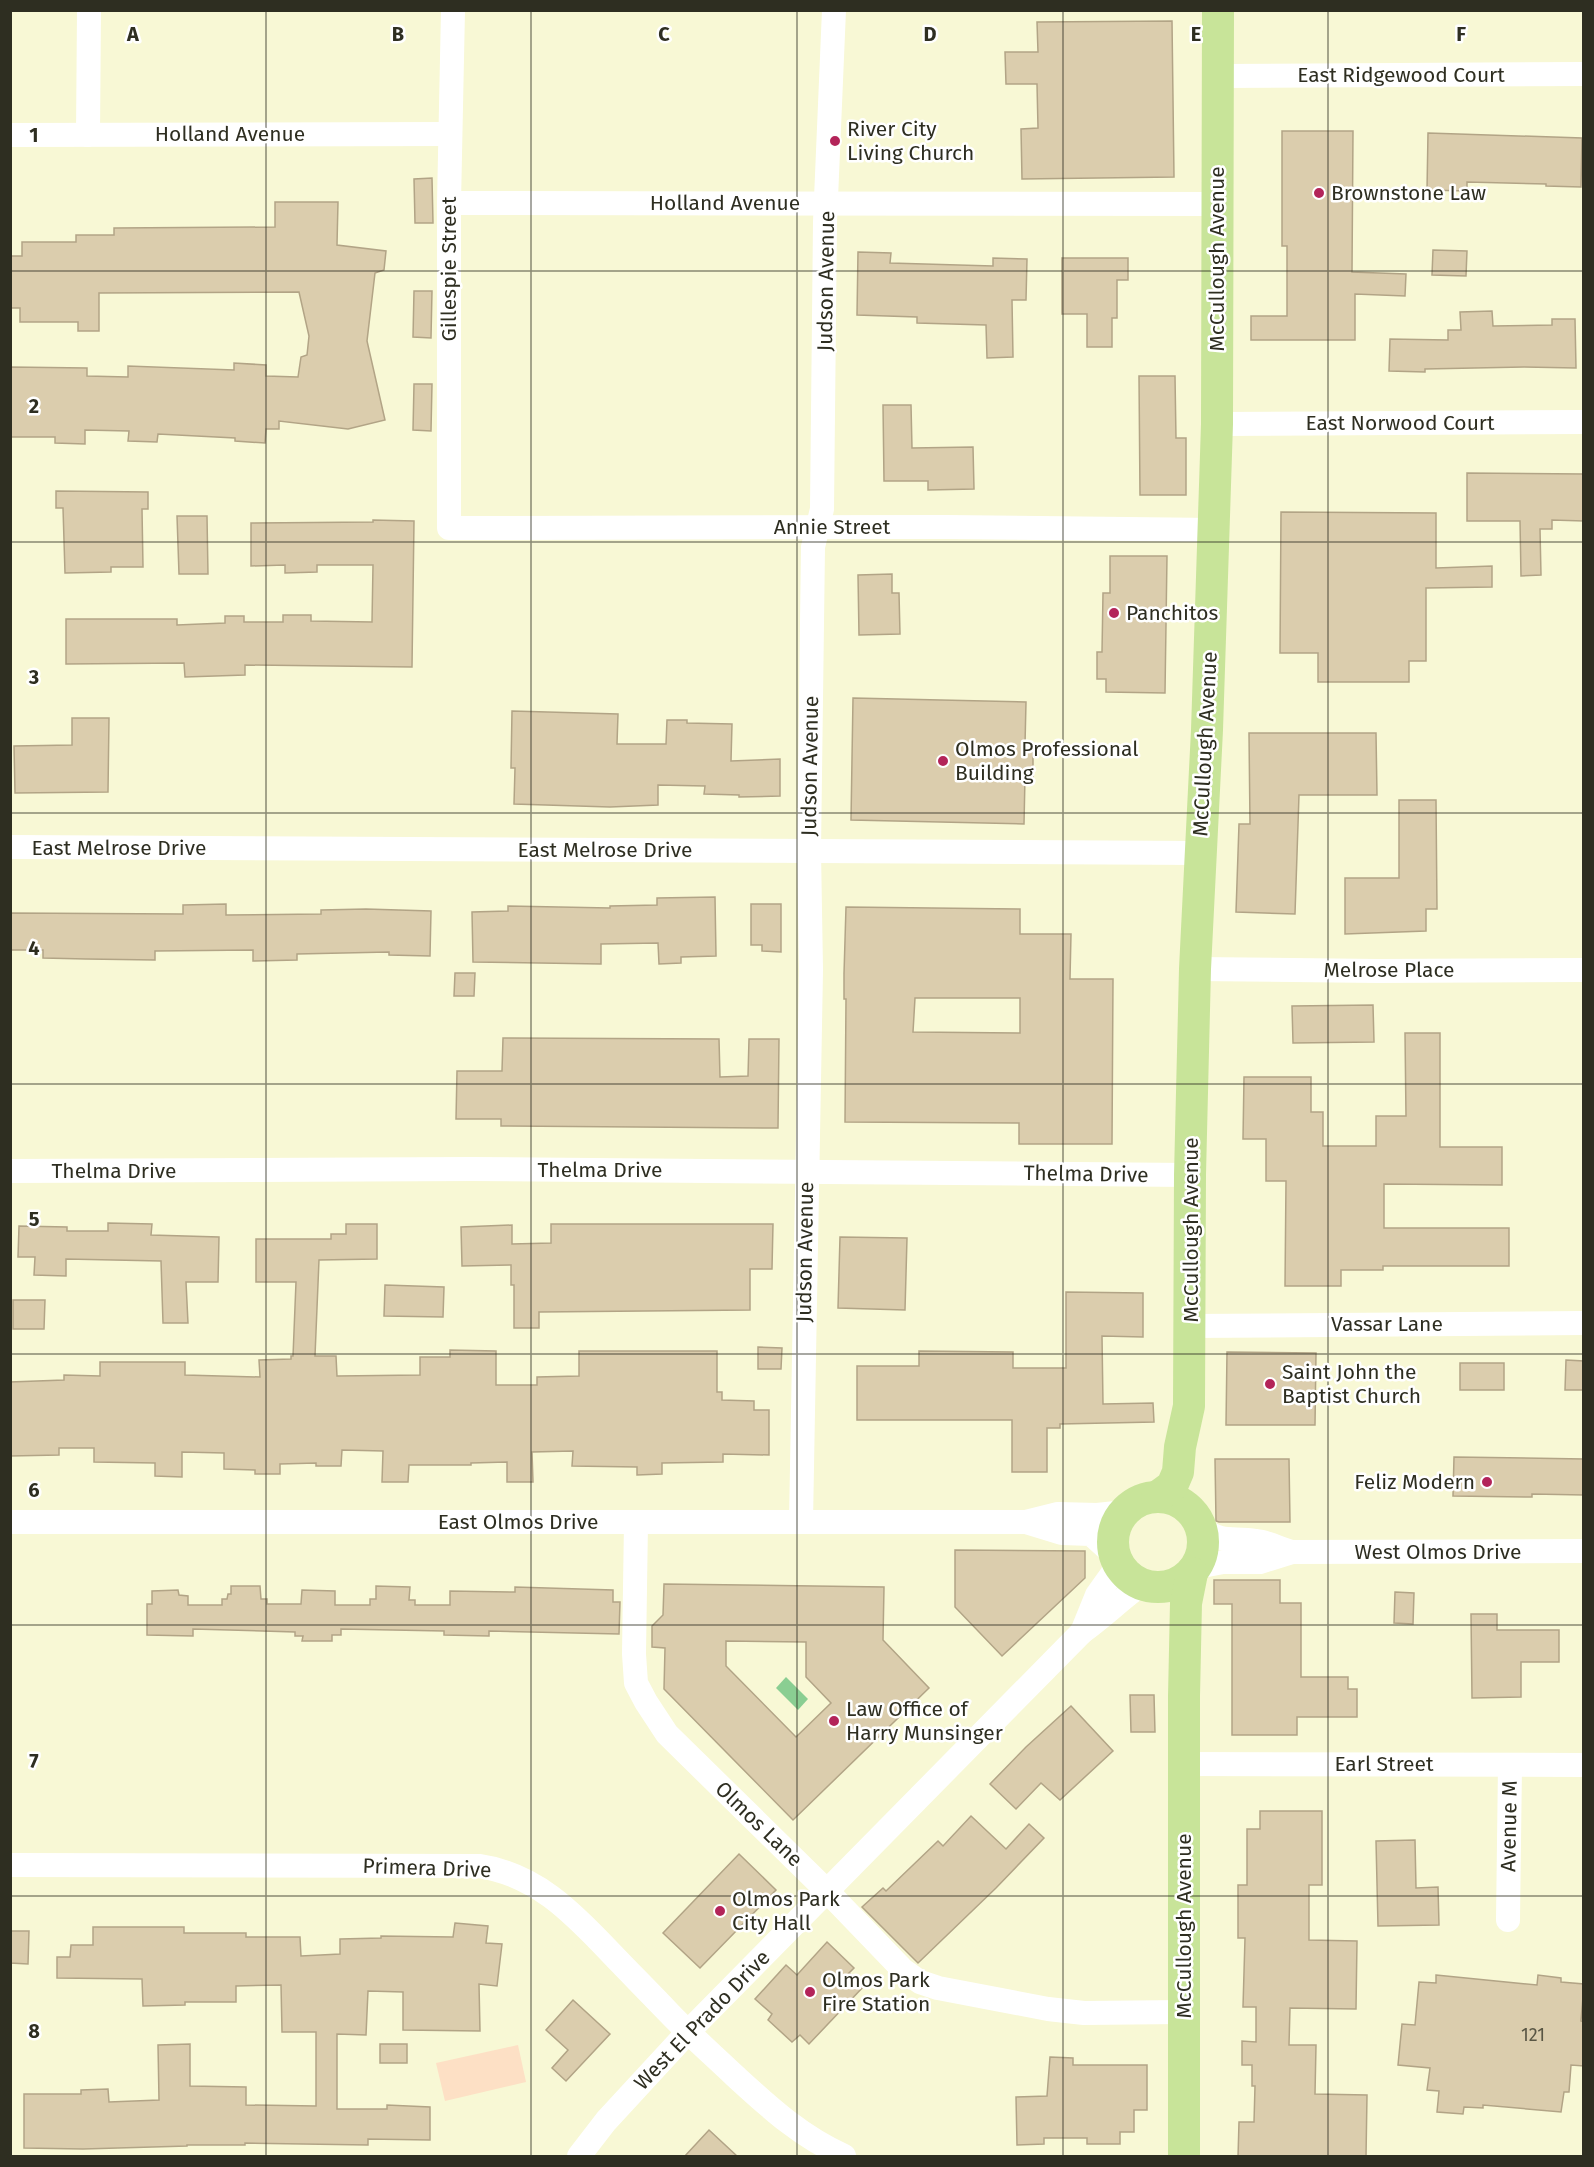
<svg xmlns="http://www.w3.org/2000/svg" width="1594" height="2167" font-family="'Fira Sans',sans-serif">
<rect width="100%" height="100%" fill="#f8f8d5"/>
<polygon fill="#fde0c5" points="518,2045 526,2082 445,2101 436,2063"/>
<polygon fill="#8ace92" points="786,1677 808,1699 798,1710 776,1688"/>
<g fill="#dbcdad" stroke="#b2a486" stroke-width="1.5" fill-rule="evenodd">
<polygon points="1172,21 1174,177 1022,179 1021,129 1038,128 1037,84 1006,84 1005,52 1038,52 1037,22"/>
<polygon points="1282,131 1353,131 1352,272 1406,274 1405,296 1355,294 1355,340 1251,340 1251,316 1287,316 1287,246 1282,246"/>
<polygon points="1428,133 1582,138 1581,187 1546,186 1546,184 1467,182 1467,191 1427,190"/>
<polygon points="432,178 433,223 415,223 414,179"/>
<polygon points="275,202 338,202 337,245 386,251 384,270 375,273 367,341 385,420 348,429 279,421 279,429 266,429 265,443 235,441 235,438 158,434 157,442 128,441 129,431 85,430 85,444 55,443 55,437 10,437 10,367 87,368 87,376 128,377 128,366 234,370 234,363 266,365 266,376 298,377 301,357 307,355 309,336 299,292 99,293 99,331 78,331 78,322 20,322 20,308 10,308 10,256 22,256 22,242 76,242 76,235 114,235 114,228 275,227"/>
<polygon points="1433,250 1467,251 1466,276 1432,275"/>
<polygon points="858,252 891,253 890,263 993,266 993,258 1027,259 1026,300 1012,300 1013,357 987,358 986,325 917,323 917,317 857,315"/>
<polygon points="1062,258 1128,258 1128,280 1117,280 1117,318 1112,318 1112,347 1087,347 1087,314 1062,314"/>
<polygon points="414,291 432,291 431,338 413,337"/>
<polygon points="1492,311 1493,326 1552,325 1552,319 1575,319 1576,368 1524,367 1425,369 1425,372 1389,371 1390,339 1448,340 1448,330 1461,330 1460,312"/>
<polygon points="1139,376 1175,376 1176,438 1186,438 1186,495 1140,495"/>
<polygon points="414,384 432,384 431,431 413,430"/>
<polygon points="883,405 911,405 912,448 973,447 974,489 928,490 928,481 884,481"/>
<polygon points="1467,473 1584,474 1584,521 1552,520 1552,529 1540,529 1541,575 1521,576 1520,521 1467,521"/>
<polygon points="56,491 148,492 148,509 142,509 143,567 111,567 111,572 65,573 63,508 56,508"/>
<polygon points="1281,512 1436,513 1436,568 1492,566 1492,587 1426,588 1426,661 1409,661 1409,682 1318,682 1318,653 1280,653"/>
<polygon points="177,516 207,516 208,574 179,574"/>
<polygon points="373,520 414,521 412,667 245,665 245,675 185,677 184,663 66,664 66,619 177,619 177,625 225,623 225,616 244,616 244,622 283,622 283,615 311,615 311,621 372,622 373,565 317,565 317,572 285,573 285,565 251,566 251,523 373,522"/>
<polygon points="1110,556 1167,556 1165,693 1106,692 1106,679 1097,679 1097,652 1102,652 1103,593 1110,593"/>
<polygon points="892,574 892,593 899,593 900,634 859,635 858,575"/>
<polygon points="853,698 1026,702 1025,745 1033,745 1033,777 1025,777 1024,824 851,820"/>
<polygon points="512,711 618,714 617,744 666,744 667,720 687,720 687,723 732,724 731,761 780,759 780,796 739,797 739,795 704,794 705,786 658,785 658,805 610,807 514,804 515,768 511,768"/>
<polygon points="72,718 109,718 108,792 15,793 14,746 72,745"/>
<polygon points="1249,733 1376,733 1377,795 1299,795 1295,914 1236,912 1239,824 1250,824"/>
<polygon points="1399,800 1436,800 1437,909 1426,909 1426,931 1345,934 1345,878 1399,878"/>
<polygon points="715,897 716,956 681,957 681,963 659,964 658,943 601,944 601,964 473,962 472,912 508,911 508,906 610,908 610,906 657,905 657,898"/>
<polygon points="226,904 226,915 321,914 321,910 366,909 431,911 430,956 389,955 389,952 297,954 297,960 253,961 253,950 155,951 155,960 86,959 43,958 43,950 10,950 10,913 183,914 183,905"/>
<polygon points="751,904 781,904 781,952 762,951 762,945 751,945"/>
<path d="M846,907L1020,909V934H1071L1070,979H1113L1112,1144H1019V1123L845,1122L846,999H844V974ZM915,998H1020V1033L913,1032Z"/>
<polygon points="455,973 475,973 474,996 454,996"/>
<polygon points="1373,1005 1374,1042 1293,1043 1292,1006"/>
<polygon points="1405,1033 1440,1033 1440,1147 1502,1147 1502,1185 1384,1184 1384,1228 1509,1228 1509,1266 1383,1266 1383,1270 1341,1270 1341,1286 1285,1286 1286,1181 1266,1181 1266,1139 1243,1139 1244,1077 1311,1077 1311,1112 1323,1112 1323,1146 1376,1146 1376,1116 1406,1116"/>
<polygon points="503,1038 719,1039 720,1077 748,1076 749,1039 779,1039 778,1128 501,1126 501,1119 456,1119 457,1071 502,1071"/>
<polygon points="108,1223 152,1224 151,1235 219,1237 218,1282 186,1282 188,1323 163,1323 161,1261 66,1259 66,1276 34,1275 35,1257 18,1257 19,1226 67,1227 67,1231 108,1231"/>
<polygon points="346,1224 377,1224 377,1259 319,1260 315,1356 336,1356 337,1376 420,1375 420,1357 450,1357 450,1350 496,1351 496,1385 537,1385 537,1377 579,1376 579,1351 717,1351 717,1392 722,1392 722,1400 754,1401 754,1410 769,1410 769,1455 723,1454 723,1462 662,1463 662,1474 637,1475 637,1467 572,1466 573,1451 532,1452 533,1482 507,1482 507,1462 471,1463 471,1465 409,1465 408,1482 382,1482 383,1451 342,1450 341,1466 316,1466 316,1463 280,1464 280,1474 255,1474 255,1470 224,1469 224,1453 182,1452 182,1477 155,1476 155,1463 94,1462 94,1448 59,1448 59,1455 10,1456 10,1382 64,1380 64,1375 100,1376 100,1362 185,1362 185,1375 260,1377 259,1360 291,1359 291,1356 293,1356 296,1282 256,1282 256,1239 331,1239 331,1234 346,1234"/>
<polygon points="551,1224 773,1224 772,1269 750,1269 750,1310 539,1312 539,1328 514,1328 514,1285 511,1285 511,1265 462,1266 461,1227 512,1225 512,1244 551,1243"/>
<polygon points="840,1237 907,1238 905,1310 838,1308"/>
<polygon points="385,1285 444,1287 443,1317 384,1316"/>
<polygon points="1066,1292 1143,1293 1143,1337 1102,1336 1103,1404 1153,1403 1154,1422 1060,1424 1060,1428 1047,1428 1047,1472 1012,1472 1012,1420 857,1420 857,1366 919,1366 919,1351 1013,1352 1013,1368 1066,1368"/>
<polygon points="13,1300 45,1300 44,1329 13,1329"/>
<polygon points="758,1347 782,1348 781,1369 758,1369"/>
<polygon points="1227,1352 1316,1353 1315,1425 1226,1425"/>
<polygon points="1566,1360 1584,1361 1584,1390 1565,1390"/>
<rect x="1460" y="1363" width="44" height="27"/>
<polygon points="1454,1457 1584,1459 1584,1495 1532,1494 1532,1497 1453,1496"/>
<polygon points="1215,1459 1289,1459 1290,1522 1219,1522 1216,1521"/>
<polygon points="955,1550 1085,1551 1085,1578 1002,1656 955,1607"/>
<polygon points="1214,1580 1280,1580 1280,1603 1301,1603 1301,1677 1348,1677 1348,1689 1357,1689 1357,1717 1297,1717 1297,1735 1232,1735 1232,1604 1214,1604"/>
<path d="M664,1584L884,1587L883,1640L929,1688L793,1820L664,1689L665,1648L652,1647V1626L663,1615ZM726,1641L806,1642V1677L831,1703L796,1737L726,1666Z"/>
<polygon points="231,1586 260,1586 261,1599 267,1599 267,1604 301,1604 302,1590 335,1591 335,1605 370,1605 370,1599 376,1599 376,1586 410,1587 409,1600 415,1600 415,1605 450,1605 450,1591 515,1592 515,1587 613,1590 613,1602 620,1602 619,1634 489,1631 489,1636 444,1635 444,1631 341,1629 341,1635 332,1635 332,1641 302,1641 303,1636 295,1636 295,1632 193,1629 193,1636 147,1635 147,1604 152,1604 152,1591 178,1590 179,1595 188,1596 188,1605 222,1605 222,1599 227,1599 228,1594 231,1594"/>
<polygon points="1395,1592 1414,1593 1413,1624 1394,1623"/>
<polygon points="1471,1614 1497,1614 1497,1630 1559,1630 1559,1662 1521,1662 1521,1697 1472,1698"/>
<polygon points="1130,1695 1154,1695 1155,1732 1131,1732"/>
<polygon points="1071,1706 1113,1751 1060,1800 1041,1783 1016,1809 990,1784 1026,1747"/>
<polygon points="1260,1811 1322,1811 1322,1885 1309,1885 1309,1940 1357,1941 1356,2009 1290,2008 1289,2045 1316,2045 1315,2094 1367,2095 1366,2157 1238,2157 1239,2122 1254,2122 1255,2086 1252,2086 1252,2065 1242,2065 1242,2041 1256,2042 1256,2007 1243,2007 1245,1938 1238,1938 1238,1885 1247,1885 1247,1829 1260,1829"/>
<polygon points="971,1816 1006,1849 1029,1824 1044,1838 996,1888 918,1963 862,1907 883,1888 886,1891 938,1841 943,1846"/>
<polygon points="1415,1840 1416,1888 1438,1887 1439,1925 1378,1926 1376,1841"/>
<polygon points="739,1854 776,1890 700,1968 663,1933"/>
<polygon points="455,1923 488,1926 486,1943 502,1944 497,1986 479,1984 480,2031 403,2030 403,1992 368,1991 366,2035 337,2034 337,2109 387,2109 387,2105 430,2107 430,2140 368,2139 368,2145 245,2143 245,2145 187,2145 187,2146 83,2149 24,2148 24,2094 81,2094 81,2090 108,2089 109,2102 159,2100 158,2045 190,2044 190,2086 246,2087 246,2105 316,2106 316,2032 282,2032 281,1985 236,1986 236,2002 185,2002 185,2005 143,2006 142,1979 57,1978 57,1957 70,1957 71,1945 93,1945 93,1927 184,1927 184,1933 246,1933 246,1937 300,1937 301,1956 340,1954 340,1939 381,1938 381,1936 453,1937"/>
<polygon points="10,1931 29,1931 28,1964 10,1963"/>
<polygon points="827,1942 854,1968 849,1973 864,1986 809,2044 800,2035 792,2042 768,2020 772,2014 755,1999 786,1965 797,1975"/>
<polygon points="1436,1975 1537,1985 1538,1975 1561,1978 1561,1982 1584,1984 1581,2021 1584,2022 1584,2066 1571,2065 1569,2092 1564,2092 1561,2112 1483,2105 1483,2108 1464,2107 1463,2114 1437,2112 1439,2091 1427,2090 1430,2068 1398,2065 1402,2024 1415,2025 1419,1982 1436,1983"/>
<polygon points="573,2000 610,2034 566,2081 552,2068 568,2050 546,2030"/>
<rect x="380" y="2044" width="27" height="19"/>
<polygon points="1050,2057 1073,2058 1073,2065 1147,2065 1147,2110 1134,2110 1134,2132 1120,2132 1120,2144 1087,2144 1087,2138 1044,2138 1044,2144 1017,2145 1016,2097 1047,2096"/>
<polygon points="709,2130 738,2157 684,2157"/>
</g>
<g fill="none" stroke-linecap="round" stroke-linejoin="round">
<g stroke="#fff" stroke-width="24">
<polyline points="453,10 449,203 449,528 946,527 1215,530"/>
<polyline points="1218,76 1584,74"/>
<polyline points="10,135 450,134"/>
<polyline points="88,135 89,10"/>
<polyline points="449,203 1217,204"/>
<polyline points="1217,424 1584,422"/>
<polyline points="10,847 1199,853"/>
<polyline points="1195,969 1378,971 1584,970"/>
<polyline points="10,1171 472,1169 1190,1175"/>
<polyline points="1190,1326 1584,1323"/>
<polyline points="10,1522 1026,1522 1058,1514 1097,1515 1125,1512"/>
<polyline points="636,1522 634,1654 636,1683 646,1702 667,1734 827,1891 903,1970 920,1982 938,1988 1048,2009 1084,2013 1184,2012"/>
<polyline points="801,1522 811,970 809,851 813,547 822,509 825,222 834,10"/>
<polyline points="1026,1522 1062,1533 1091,1534 1115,1556"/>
<path d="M1202,1529C1224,1544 1232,1537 1256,1541C1268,1542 1280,1549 1292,1552"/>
<polyline points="1197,1567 1223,1562 1260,1562 1292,1552 1584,1551"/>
<polyline points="1082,1632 1097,1595 1112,1574 1117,1561"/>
<polyline points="1185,1764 1584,1765"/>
<path d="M10,1865L479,1866C535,1874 572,1912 609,1951C629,1972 649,1992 669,2013C690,2035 713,2055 735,2076C770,2108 800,2136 844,2156"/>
<polyline points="1508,1920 1510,1765"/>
<path d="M579,2156L606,2121L688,2032L1082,1632C1103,1617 1121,1599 1142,1584"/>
</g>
<g stroke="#c8e499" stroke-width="32">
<circle cx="1158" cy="1542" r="45"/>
<polyline points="1157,1497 1172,1486 1178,1472 1180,1447 1189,1406 1190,1175 1195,969 1207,730 1217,424 1218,10"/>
<polyline points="1184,2156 1184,1696 1186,1603 1192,1573"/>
</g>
</g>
<path fill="none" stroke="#2e2e21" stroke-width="1.5" stroke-opacity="0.55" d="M266,10V2156M531,10V2156M797,10V2156M1063,10V2156M1328,10V2156M10,271H1584M10,542H1584M10,813H1584M10,1084H1584M10,1354H1584M10,1625H1584M10,1896H1584"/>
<g fill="#b32459" stroke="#fff" stroke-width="2">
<circle cx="835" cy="141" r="6"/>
<circle cx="1319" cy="193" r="6"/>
<circle cx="1114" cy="613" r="6"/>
<circle cx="943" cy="761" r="6"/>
<circle cx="1270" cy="1384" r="6"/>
<circle cx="1487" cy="1482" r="6"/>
<circle cx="834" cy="1721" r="6"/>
<circle cx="720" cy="1911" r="6"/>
<circle cx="810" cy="1992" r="6"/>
</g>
<g text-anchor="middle" stroke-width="5" stroke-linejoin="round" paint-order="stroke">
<g font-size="18" fill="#595644">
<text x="1533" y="2041">121</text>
</g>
<g font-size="21" fill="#2e2e21" stroke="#fff">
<text x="1401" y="82">East Ridgewood Court</text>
<text x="230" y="141">Holland Avenue</text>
<text x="725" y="210">Holland Avenue</text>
<text transform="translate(1217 259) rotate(-90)" y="7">McCullough Avenue</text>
<text transform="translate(449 269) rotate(-90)" y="7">Gillespie Street</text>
<text transform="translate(826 281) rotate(-89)" y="7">Judson Avenue</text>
<text x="1400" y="430">East Norwood Court</text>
<text x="832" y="534">Annie Street</text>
<text transform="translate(1205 744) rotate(-87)" y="7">McCullough Avenue</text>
<text transform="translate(810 766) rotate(-89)" y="7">Judson Avenue</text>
<text x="119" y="855">East Melrose Drive</text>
<text x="605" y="857">East Melrose Drive</text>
<text x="1389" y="977">Melrose Place</text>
<text x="600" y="1177">Thelma Drive</text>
<text x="114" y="1178">Thelma Drive</text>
<text transform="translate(1086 1174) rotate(1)" y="7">Thelma Drive</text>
<text transform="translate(1191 1230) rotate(-90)" y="7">McCullough Avenue</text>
<text transform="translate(805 1252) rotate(-89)" y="7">Judson Avenue</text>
<text x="1387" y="1331">Vassar Lane</text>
<text x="518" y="1529">East Olmos Drive</text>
<text x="1438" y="1559">West Olmos Drive</text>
<text x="1384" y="1771">Earl Street</text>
<text transform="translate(759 1824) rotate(44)" y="7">Olmos Lane</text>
<text transform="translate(1509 1826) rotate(-89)" y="7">Avenue M</text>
<text transform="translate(427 1868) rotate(2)" y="7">Primera Drive</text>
<text transform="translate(1184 1926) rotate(-90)" y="7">McCullough Avenue</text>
<text transform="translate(702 2020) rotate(-46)" y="7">West El Prado Drive</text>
</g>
<g font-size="21" fill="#2e2e21" stroke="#fff" text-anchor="start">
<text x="847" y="136">River City<tspan x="847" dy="24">Living Church</tspan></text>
<text x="1331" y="200">Brownstone Law</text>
<text x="1126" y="620">Panchitos</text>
<text x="955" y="756">Olmos Professional<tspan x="955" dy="24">Building</tspan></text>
<text x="1282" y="1379">Saint John the<tspan x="1282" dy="24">Baptist Church</tspan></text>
<text x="1475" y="1489" text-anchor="end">Feliz Modern</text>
<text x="846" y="1716">Law Office of<tspan x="846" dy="24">Harry Munsinger</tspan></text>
<text x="732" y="1906">Olmos Park<tspan x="732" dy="24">City Hall</tspan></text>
<text x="822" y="1987">Olmos Park<tspan x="822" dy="24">Fire Station</tspan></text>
</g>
</g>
<g font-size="20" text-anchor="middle" font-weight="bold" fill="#2e2e21" stroke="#fff" stroke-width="5" stroke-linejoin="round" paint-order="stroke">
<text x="133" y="41">A</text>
<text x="398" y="41">B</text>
<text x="664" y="41">C</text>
<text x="930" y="41">D</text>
<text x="1196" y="41">E</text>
<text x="1461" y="41">F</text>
<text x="34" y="142">1</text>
<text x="34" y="413">2</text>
<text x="34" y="684">3</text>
<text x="34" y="955">4</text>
<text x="34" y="1226">5</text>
<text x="34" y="1497">6</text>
<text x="34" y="1768">7</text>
<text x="34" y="2038">8</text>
</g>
<rect width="1594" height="2167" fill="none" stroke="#2e2e21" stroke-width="24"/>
</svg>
